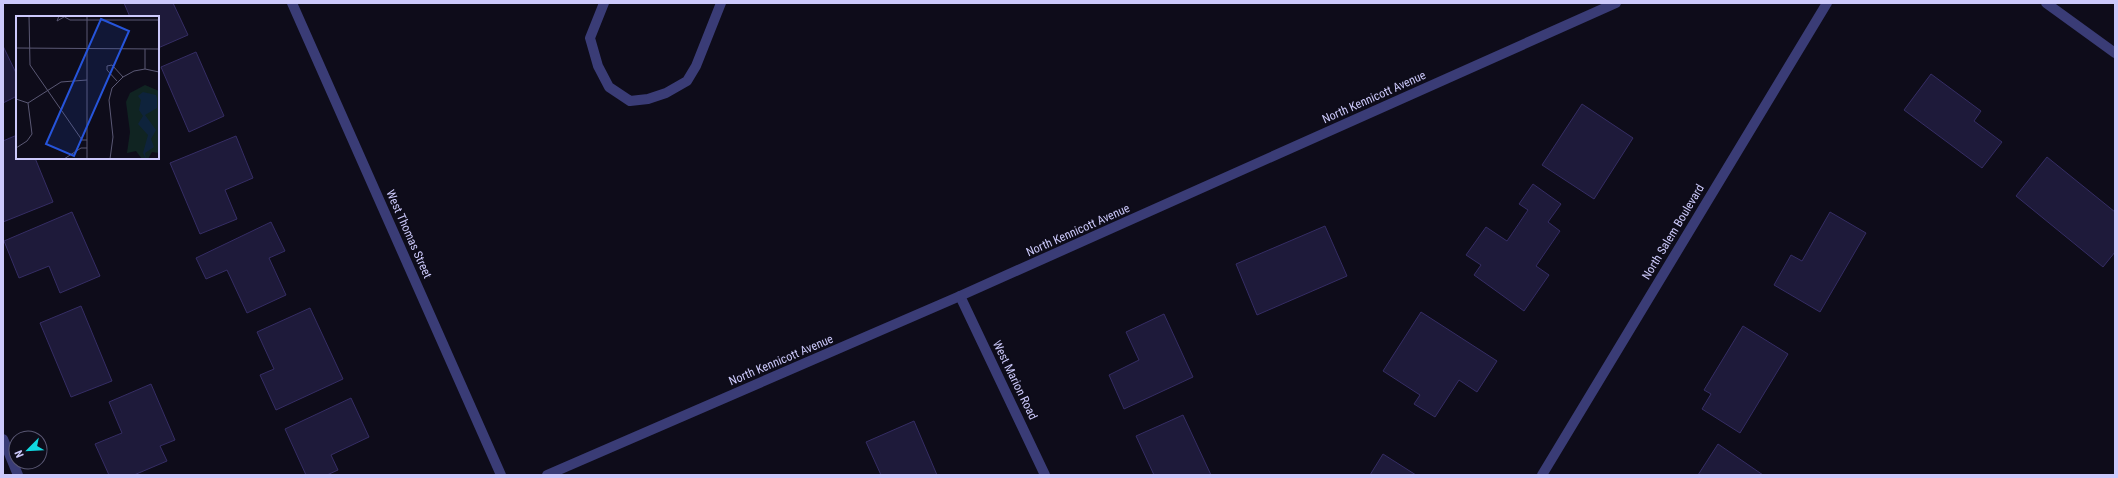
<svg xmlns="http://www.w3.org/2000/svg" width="2118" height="478" font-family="'Roboto Condensed',sans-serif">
<rect width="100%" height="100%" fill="#0e0c1a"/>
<g fill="#1e1a3a" stroke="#352d64">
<polygon points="124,3 173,3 188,35 158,48 158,17 130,17"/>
<polygon points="3,46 17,75 17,96 3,103"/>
<polygon points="196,52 224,116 189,132 161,67"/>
<polygon points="1931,74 1981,111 1974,121 2002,142 1982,168 1904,110"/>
<polygon points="1582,104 1633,138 1594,199 1542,165"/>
<polygon points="17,135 17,158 35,158 53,202 3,222 3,141"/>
<polygon points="236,136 253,178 225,190 237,219 200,234 170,163"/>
<polygon points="2047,157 2115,212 2115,252 2103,267 2016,196"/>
<polygon points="1533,184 1561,204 1548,222 1560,231 1536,266 1549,275 1524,311 1474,275 1481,265 1466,255 1486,227 1507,241 1528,210 1519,204"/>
<polygon points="72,212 100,276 60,293 49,266 19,278 4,241"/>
<polygon points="1830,212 1866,233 1820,312 1774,285 1791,255 1802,261"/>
<polygon points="271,222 285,251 269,258 286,295 247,313 227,270 206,279 196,258"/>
<polygon points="1325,226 1347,276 1257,315 1236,264"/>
<polygon points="81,306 112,381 71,397 40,323"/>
<polygon points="310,308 343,379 276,410 260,375 274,369 257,332"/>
<polygon points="1421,312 1497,361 1477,392 1459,380 1435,417 1414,404 1420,395 1383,371"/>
<polygon points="1164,314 1193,377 1124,409 1109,375 1139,360 1126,332"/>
<polygon points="1743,326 1788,354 1740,433 1702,409 1711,394 1704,390"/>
<polygon points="151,384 175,440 160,446 167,461 134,475 109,475 95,444 122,433 109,402"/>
<polygon points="351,398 369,437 331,455 338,470 327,475 306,475 285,429"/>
<polygon points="1183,415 1211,475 1154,475 1136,436"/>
<polygon points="914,421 937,475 881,475 866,442"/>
<polygon points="1718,444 1763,475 1698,475"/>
<polygon points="1383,454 1416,475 1370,475"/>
</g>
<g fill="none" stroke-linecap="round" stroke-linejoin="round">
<g stroke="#3a3c76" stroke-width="10">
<polyline points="292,3 501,475"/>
<polyline points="604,3 590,38 598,66 609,87 630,101 648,99 666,93 687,81 696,66 721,3"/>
<polyline points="2046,3 2115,53"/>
<polyline points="960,296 1045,475"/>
<polyline points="3,439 18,475"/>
<polyline points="547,475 960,296 1616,3"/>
<polyline points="1542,475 1827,3"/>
</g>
</g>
<g text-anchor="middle" stroke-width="3.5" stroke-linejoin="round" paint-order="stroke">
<g font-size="12" fill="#ccc9fb" stroke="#0e0c1a">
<text transform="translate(1374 97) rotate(-24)" y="4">North Kennicott Avenue</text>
<text transform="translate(1078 230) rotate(-24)" y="4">North Kennicott Avenue</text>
<text transform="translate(1673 232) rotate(-59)" y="4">North Salem Boulevard</text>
<text transform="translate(409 234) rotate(66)" y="4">West Thomas Street</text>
<text transform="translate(781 360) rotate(-23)" y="4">North Kennicott Avenue</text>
<text transform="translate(1015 380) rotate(64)" y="4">West Marion Road</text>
</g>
</g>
<g transform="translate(16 16)">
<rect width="143" height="143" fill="#0e0c1a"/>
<path d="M129,69L143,75V137L136,136L132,143H126L120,135L111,137L114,116L110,86L114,77Z" fill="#102422"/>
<path d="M127,76L140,79L141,82V92L129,99L140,114L135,123L138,131L129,137L130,143L127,137L132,119L122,108L127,100L123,94L125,84L122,80Z" fill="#0e233c"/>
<path fill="none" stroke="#5a5874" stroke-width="1" d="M13,0L14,49L66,124H71M43,0L41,5L48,1M47,0L54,4H143M0,32L143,33M129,33V53M101,65L91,54V50L96,49L107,61M0,83L12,87L45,66L71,64M0,132L11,125L16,118L12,87M48,143L65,132H71M71,143V0M94,143L97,121L93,84L96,72L107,61L118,55L129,53L143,56"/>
<path fill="#2654da" fill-opacity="0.15" stroke="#2654da" stroke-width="2" d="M85,3L113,15L58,140L30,128Z"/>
<rect width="143" height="143" fill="none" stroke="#ccc9fb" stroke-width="2"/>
</g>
<rect width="2118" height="478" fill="none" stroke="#ccc9fb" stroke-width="8"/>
<g transform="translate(28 450) rotate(246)"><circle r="19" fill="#0e0c1a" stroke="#5a5874"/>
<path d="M0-3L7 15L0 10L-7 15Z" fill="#11d8e0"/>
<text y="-6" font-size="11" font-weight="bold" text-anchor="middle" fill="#ccc9fb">N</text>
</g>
</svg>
